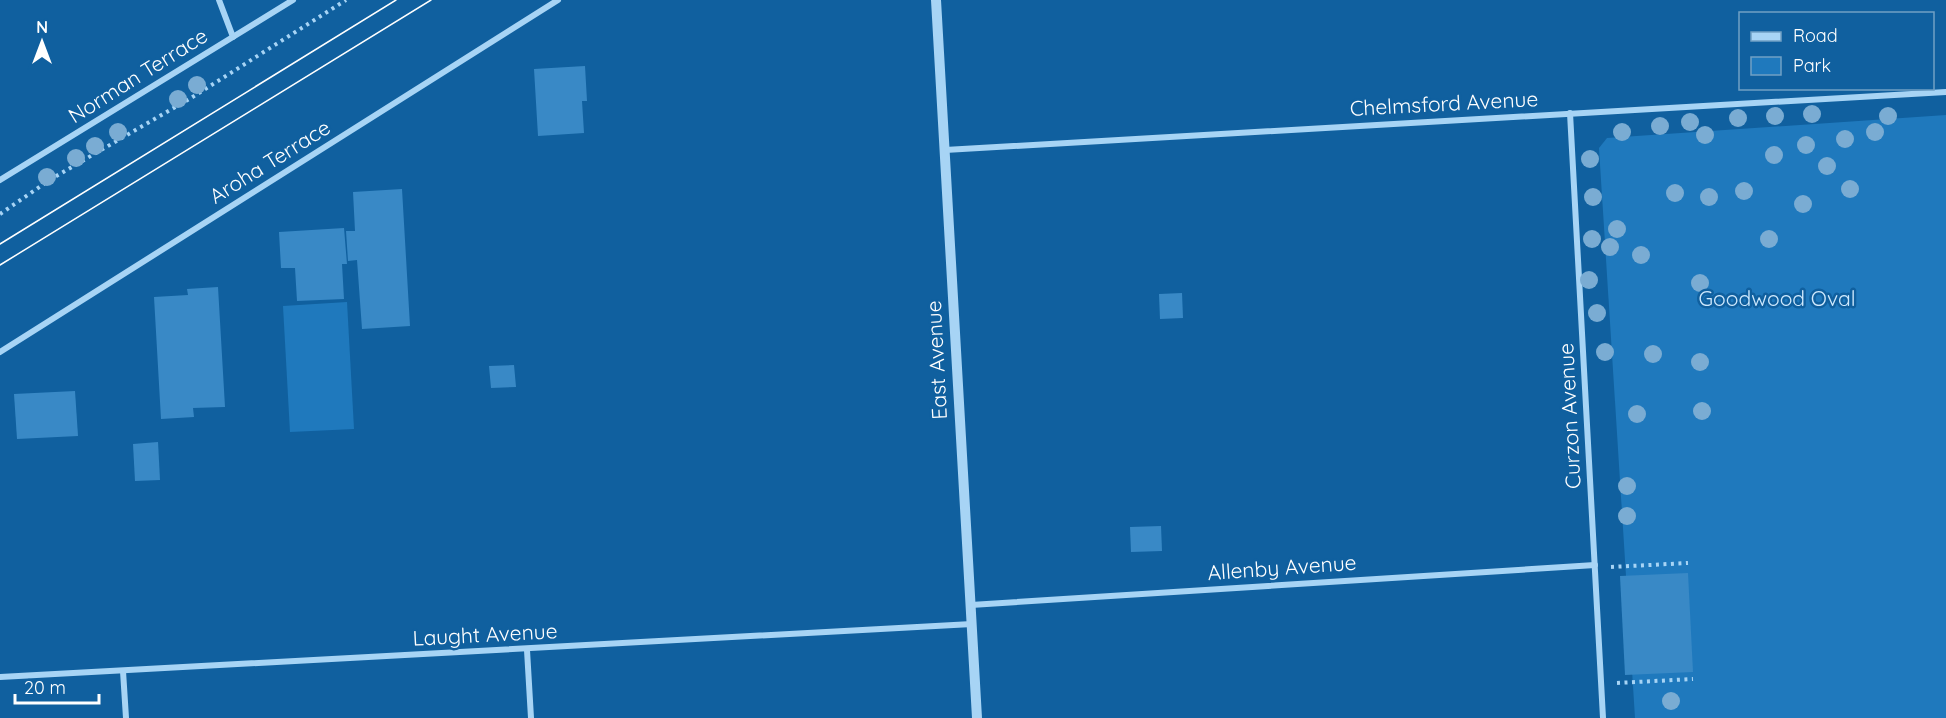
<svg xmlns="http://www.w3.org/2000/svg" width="1946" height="718" font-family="Quicksand,sans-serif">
<rect width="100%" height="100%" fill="#10609f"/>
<g fill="#1f79bd">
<polygon points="1946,115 1946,718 1635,718 1599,148 1607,138"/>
<polygon points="347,302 354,429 290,432 283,306"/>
</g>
<g fill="#3989c6">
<polygon points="585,66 587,101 582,101 584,133 538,136 534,69"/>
<polygon points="402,189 410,326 362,329 357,260 348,261 346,231 355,231 353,192"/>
<polygon points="344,228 347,264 342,264 344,299 297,301 295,268 281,268 279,232"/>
<polygon points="218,287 225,407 193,408 194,417 161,419 154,297 188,295 187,289"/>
<polygon points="1182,293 1183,318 1160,319 1159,294"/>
<polygon points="514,365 516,387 491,388 489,366"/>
<polygon points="75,391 78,436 17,439 14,394"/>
<polygon points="158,442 160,480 135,481 133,444"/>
<polygon points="1161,526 1162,551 1131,552 1130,527"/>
<polygon points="1688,573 1693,672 1625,675 1620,576"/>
</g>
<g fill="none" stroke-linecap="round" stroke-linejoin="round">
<g stroke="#a7d4f5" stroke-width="4" stroke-dasharray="3 4.5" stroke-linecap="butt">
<polyline points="0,214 51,179 191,98 346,0"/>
<polyline points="1611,567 1688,563"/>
<polyline points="1617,683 1693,679"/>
</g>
<g stroke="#a7d4f5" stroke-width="6">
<polyline points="219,0 233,37"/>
<polyline points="1570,113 1603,718"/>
<polyline points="945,150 1946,92"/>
<polyline points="0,180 293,0"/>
<polyline points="0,352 558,0"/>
<polyline points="971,605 1595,565"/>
<polyline points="527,650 531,718"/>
<polyline points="123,671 126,718"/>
<polyline points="0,677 972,624"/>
</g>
<polyline stroke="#a7d4f5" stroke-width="10" points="936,0 977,718"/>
<g stroke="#fff" stroke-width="1.5">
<polyline points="0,244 396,0"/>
<polyline points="0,265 431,0"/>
</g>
</g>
<g fill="#7aacd3">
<circle cx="197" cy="85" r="9"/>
<circle cx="178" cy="99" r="9"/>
<circle cx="1812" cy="114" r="9"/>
<circle cx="1775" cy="116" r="9"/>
<circle cx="1888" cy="116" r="9"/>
<circle cx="1738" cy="118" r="9"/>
<circle cx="1690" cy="122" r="9"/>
<circle cx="1660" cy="126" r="9"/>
<circle cx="118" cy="132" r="9"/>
<circle cx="1622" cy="132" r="9"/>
<circle cx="1875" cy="132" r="9"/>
<circle cx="1705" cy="135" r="9"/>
<circle cx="1845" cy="139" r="9"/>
<circle cx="1806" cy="145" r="9"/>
<circle cx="95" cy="146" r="9"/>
<circle cx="1774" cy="155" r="9"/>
<circle cx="76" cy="158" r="9"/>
<circle cx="1590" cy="159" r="9"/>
<circle cx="1827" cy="166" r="9"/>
<circle cx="47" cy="177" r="9"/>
<circle cx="1850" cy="189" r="9"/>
<circle cx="1744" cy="191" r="9"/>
<circle cx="1675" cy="193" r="9"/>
<circle cx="1593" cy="197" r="9"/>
<circle cx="1709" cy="197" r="9"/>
<circle cx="1803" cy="204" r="9"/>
<circle cx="1617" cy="229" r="9"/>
<circle cx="1592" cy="239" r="9"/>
<circle cx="1769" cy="239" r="9"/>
<circle cx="1610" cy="247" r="9"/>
<circle cx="1641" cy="255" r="9"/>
<circle cx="1589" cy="280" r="9"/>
<circle cx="1700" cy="283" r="9"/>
<circle cx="1597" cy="313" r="9"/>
<circle cx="1605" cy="352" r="9"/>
<circle cx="1653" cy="354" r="9"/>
<circle cx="1700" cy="362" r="9"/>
<circle cx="1702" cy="411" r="9"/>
<circle cx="1637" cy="414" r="9"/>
<circle cx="1627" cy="486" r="9"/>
<circle cx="1627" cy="516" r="9"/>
<circle cx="1671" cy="701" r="9"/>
</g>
<g text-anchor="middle" stroke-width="5" stroke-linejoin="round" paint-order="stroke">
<g font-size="21" fill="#fff" stroke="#10609f">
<text transform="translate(138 76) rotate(-32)" y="7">Norman Terrace</text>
<text transform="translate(1444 104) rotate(-3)" y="7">Chelmsford Avenue</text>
<text transform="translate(270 162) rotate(-32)" y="7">Aroha Terrace</text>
<text transform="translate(937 360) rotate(-93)" y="7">East Avenue</text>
<text transform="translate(1570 416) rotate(-93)" y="7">Curzon Avenue</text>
<text transform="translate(1282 568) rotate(-4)" y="7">Allenby Avenue</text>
<text transform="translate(485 635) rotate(-3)" y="7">Laught Avenue</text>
</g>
<g font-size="21" fill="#d0eafe" stroke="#10609f">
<text x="1777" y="306">Goodwood Oval</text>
</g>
</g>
<rect x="1739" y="12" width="195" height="78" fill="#10609f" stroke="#70a0c5" stroke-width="1.5"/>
<rect x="1751" y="32" width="30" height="9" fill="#a7d4f5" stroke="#70a0c5" stroke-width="1.5"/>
<text x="1793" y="42" font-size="18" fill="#ffffff">Road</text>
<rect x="1751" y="57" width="30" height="18" fill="#1f79bd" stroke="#70a0c5" stroke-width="1.5"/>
<text x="1793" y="72" font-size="18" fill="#ffffff">Park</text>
<g transform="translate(42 42)" stroke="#10609f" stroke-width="4.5" paint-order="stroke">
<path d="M0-4.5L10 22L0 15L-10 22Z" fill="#ffffff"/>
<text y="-9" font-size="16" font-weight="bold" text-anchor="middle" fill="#ffffff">N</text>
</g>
<path d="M15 694v9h84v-9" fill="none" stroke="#ffffff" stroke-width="3"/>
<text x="24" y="694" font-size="18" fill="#ffffff" stroke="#10609f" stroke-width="4.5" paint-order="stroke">20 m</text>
</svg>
